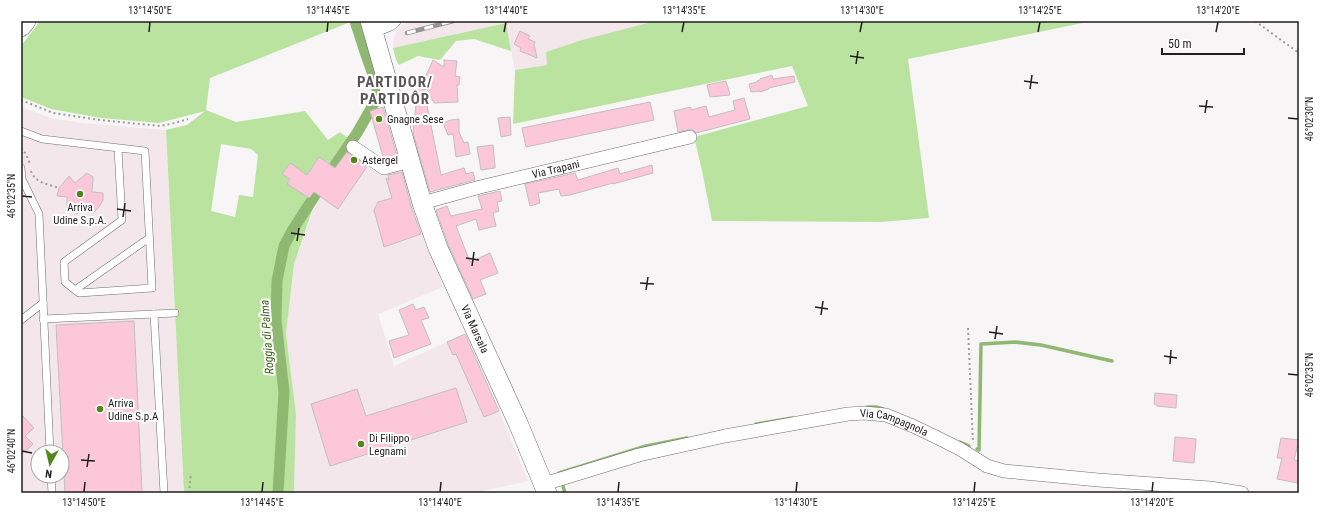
<svg xmlns="http://www.w3.org/2000/svg" width="1320" height="514" font-family="'Roboto Condensed',sans-serif">
<rect width="100%" height="100%" fill="#f8f5f6"/>
<g fill="#f3e7eb" fill-rule="evenodd">
<polygon points="410,21 655,21 582,40 546,52 547,65 515,70 505,23 393,48 394,37 397,30 401,26"/>
<path d="M21,107L51,118L82,123L166,130L184,493H21ZM38,452H62V476H38Z"/>
<polygon points="347,151 376,172 385,175 405,169 443,287 378,314 394,366 465,334 499,411 528,481 474,493 294,493 296,414 286,334 294,264 318,195 322,188 315,190 309,198 287,184 282,174 319,157 335,168"/>
</g>
<g fill="#bbe3a0" fill-rule="evenodd">
<path d="M40,21H347L348,23L210,78L206,110L236,122L305,111L328,140L340,132L348,138L330,164L319,157L305,179L283,174L290,179L287,184L315,202L294,264L286,334L296,414L294,493H184L166,130L187,125L205,111L159,123L101,118L51,109L21,97V46ZM221,144L251,149L258,155L253,197L239,195L235,217L211,211Z"/>
<polygon points="655,21 1092,21 908,59 929,218 880,222 712,221 701,166 694,137 808,106 792,66 513,124 515,70 547,65 546,52 582,40"/>
<polygon points="506,23 511,51 474,39 456,41 440,60 418,56 399,65 396,60 393,48"/>
</g>
<g fill="none" stroke-linecap="round" stroke-linejoin="round">
<g stroke="#8fb873" stroke-width="3.5">
<polyline points="867,407 876,407 883,409"/>
<polyline points="756,424 792,418"/>
<polyline points="960,442 969,446"/>
<polyline points="977,449 979,450 981,344 1015,342 1041,345 1112,361"/>
<polyline points="559,475 559,473 646,446 687,438"/>
<polyline points="563,486 565,493"/>
</g>
<g stroke="#8fb873" stroke-width="11">
<polyline points="335,165 357,133 376,100 378,94 376,83 366,55 355,21"/>
<polyline points="278,493 284,392 276,321 277,281 284,246 292,231 319,189"/>
</g>
</g>
<g fill="#fbc7d9" stroke="#c2bfc0">
<polygon points="520,31 530,36 528,39 535,42 534,44 537,58 520,51 521,48 514,44"/>
<polygon points="433,60 444,67 444,60 457,61 455,76 460,77 459,85 457,85 458,102 434,103 427,89 424,90 441,175 464,168 466,174 473,172 475,180 430,192 413,133 419,77 422,77 423,82"/>
<polygon points="772,75 773,79 794,76 795,82 769,88 769,89 760,92 760,91 751,92 749,84 757,82 757,81 760,80 760,79"/>
<polygon points="726,81 730,95 710,97 707,85"/>
<polygon points="744,98 750,119 696,133 692,129 678,132 674,111 691,107 691,110 706,106 709,117 735,110 733,101"/>
<polygon points="650,102 654,120 526,147 522,128"/>
<polygon points="383,107 397,156 385,159 383,157 370,111"/>
<polygon points="510,117 511,135 501,137 498,118"/>
<polygon points="459,119 459,132 464,143 468,142 470,154 456,157 453,134 448,135 443,123 451,120"/>
<polygon points="493,145 495,166 495,168 481,170 477,147"/>
<polygon points="347,152 366,165 366,168 338,209 314,192 309,198 287,184 290,179 282,174 290,163 307,175 319,157 335,168"/>
<polygon points="652,165 653,173 613,184 613,183 570,195 561,196 559,189 538,193 540,203 530,206 525,184 575,173 578,180 618,168 620,174"/>
<polygon points="402,172 411,206 421,234 384,247 374,210 378,202 392,198 386,178 389,180 388,175"/>
<polygon points="87,173 93,177 92,192 103,193 103,200 99,207 93,213 87,206 77,214 67,208 67,197 57,196 59,188 69,176 75,183"/>
<polygon points="500,191 502,201 497,202 499,211 493,213 496,226 479,230 476,219 456,226 470,262 490,253 498,273 480,280 486,294 473,299 448,244 436,210 447,206 451,216 482,209 478,196"/>
<polygon points="413,304 416,310 424,307 429,318 421,320 431,344 394,358 389,341 409,335 399,310"/>
<polygon points="134,321 142,493 65,493 56,325"/>
<polygon points="465,334 499,411 484,417 456,354 453,355 447,342"/>
<polygon points="456,388 467,422 330,466 311,404 357,389 366,416"/>
<polygon points="1155,393 1177,395 1176,408 1157,406 1157,405 1154,404"/>
<polygon points="21,414 34,428 25,436 33,444 21,455"/>
<polygon points="1175,437 1196,439 1194,463 1173,461"/>
<polygon points="1281,438 1299,440 1294,460 1299,461 1299,477 1298,483 1277,479 1282,458 1277,458"/>
</g>
<g fill="none" stroke-linecap="round" stroke-linejoin="round">
<defs>
<g id="lane">
<polyline points="21,131 42,139 145,151 152,288 79,293 65,282 64,262 122,220 118,149"/>
<polyline points="21,168 22,179 39,214 50,452"/>
<polyline points="75,290 149,238"/>
<polyline points="154,314 175,313"/>
<polyline points="43,319 154,314 164,493"/>
<polyline points="21,320 43,303"/>
<polyline points="51,476 52,493"/>
</g>
<g id="street">
<polyline points="373,31 390,24 394,21"/>
<polyline points="353,147 384,168 410,161"/>
<path id="s1" d="M422,203L480,187L690,137"/>
<path id="s2" d="M544,484L639,455L725,436L848,414L864,413L886,415L913,426L938,438L960,449L987,466L1004,471L1098,480L1210,488L1242,493"/>
</g>
<g id="secondary">
<path id="s3" d="M370,21L422,203L438,248L518,423L547,493"/>
<polyline points="21,27 26,21"/>
</g>
</defs>
<use href="#lane" stroke="#6f6c6d" stroke-width="8"/>
<use href="#street" stroke="#6f6c6d" stroke-width="14"/>
<use href="#secondary" stroke="#6f6c6d" stroke-width="20"/>
<g stroke="#9f9c9d" stroke-width="2" stroke-dasharray="2 3" stroke-linecap="butt">
<polyline points="1255,21 1299,53"/>
<polyline points="21,100 53,113 100,120 160,126 175,123 188,119"/>
<polyline points="21,148 26,154 30,164"/>
<path d="M31,171C35,183 48,184 59,188"/>
<polyline points="968,328 973,443"/>
<polyline points="189,493 191,473"/>
</g>
<use href="#lane" stroke="#fff" stroke-width="7"/>
<use href="#street" stroke="#fff" stroke-width="13"/>
<use href="#secondary" stroke="#fff" stroke-width="19"/>
<defs>
<polyline id="rail" points="407,33 453,21"/>
</defs>
<use href="#rail" stroke="#969495" stroke-width="4.5"/>
<use href="#rail" stroke="#fff" stroke-width="3" stroke-dasharray="9" stroke-linecap="butt"/>
</g>
<path fill="none" stroke="#201e1f" stroke-width="1.5" d="M149,32L150,22M327,32L328,22M504,32L506,22M682,32L684,22M860,32L862,22M1038,32L1040,22M1216,32L1218,22M850,56L864,58M856,64L858,51M1024,81L1038,83M1030,89L1032,75M1199,106L1213,107M1205,113L1207,100M1288,118L1298,119M22,196L32,197M117,209L131,211M123,217L125,203M291,233L305,235M297,241L299,228M466,258L479,260M472,266L474,252M640,283L654,284M646,290L648,277M815,307L828,309M821,315L823,301M989,332L1003,334M995,339L997,326M1164,356L1177,358M1170,364L1171,350M1288,374L1298,375M22,451L32,453M81,460L95,461M87,467L89,454M84,492L85,482M262,492L263,482M440,492L441,482M618,492L619,482M796,492L797,482M974,492L975,482M1152,492L1153,482"/>
<g fill="#52871f" stroke="#fff" stroke-width="1.5">
<circle cx="379" cy="119" r="4"/>
<circle cx="354" cy="160" r="4"/>
<circle cx="80" cy="194" r="4"/>
<circle cx="100" cy="409" r="4"/>
<circle cx="361" cy="444" r="4"/>
</g>
<g text-anchor="middle" stroke-width="4" stroke-linejoin="round" paint-order="stroke">
<g font-size="11" fill="#201e1f" stroke="#fff" text-anchor="start">
<text x="387" y="123">Gnagne Sese</text>
<text x="362" y="164">Astergel</text>
<text x="80" y="211" text-anchor="middle">Arriva<tspan x="80" dy="13">Udine S.p.A.</tspan></text>
<text x="108" y="407">Arriva<tspan x="108" dy="13">Udine S.p.A</tspan></text>
<text x="369" y="442">Di Filippo<tspan x="369" dy="13">Legnami</tspan></text>
</g>
<g font-size="11" fill="#201e1f" stroke="#fff">
<text dy="4" stroke="none"><textPath href="#s1" startOffset="138">Via Trapani</textPath></text>
<text dy="4" stroke="none"><textPath href="#s3" startOffset="326">Via Marsala</textPath></text>
<text dy="4" stroke="none"><textPath href="#s2" startOffset="360">Via Campagnola</textPath></text>
</g>
<g font-size="12" font-style="italic" fill="#395e16" stroke="#fff">
<text transform="translate(267 337) rotate(-94)" y="4">Roggia di Palma</text>
</g>
<g font-size="15" font-weight="bold" letter-spacing="1" fill="#585556" stroke="#fff">
<text x="395" y="87">PARTIDOR/<tspan x="395" dy="17">PARTIDÔR</tspan></text>
</g>
</g>
<rect width="1320" height="514" fill="none" stroke="#ffffff" stroke-width="44"/>
<g transform="translate(50 464) rotate(188)"><circle r="19" fill="#ffffff" stroke="#a6a5a5"/>
<path d="M0-3L7 15L0 10L-7 15Z" fill="#52871f"/>
<text y="-6" font-size="11" font-weight="bold" text-anchor="middle" fill="#201e1f">N</text>
</g>
<path d="M1162 48v6h82v-6" fill="none" stroke="#201e1f" stroke-width="2"/>
<text x="1168" y="48" font-size="12" fill="#201e1f" stroke="#ffffff" stroke-width="3" paint-order="stroke">50 m</text>
<rect x="22" y="22" width="1276" height="470" fill="none" stroke="#201e1f" stroke-width="1.5"/>
<g font-size="10" text-anchor="middle" fill="#201e1f">
<text x="150" y="14">13°14'50"E</text>
<text x="328" y="14">13°14'45"E</text>
<text x="506" y="14">13°14'40"E</text>
<text x="684" y="14">13°14'35"E</text>
<text x="862" y="14">13°14'30"E</text>
<text x="1040" y="14">13°14'25"E</text>
<text x="1218" y="14">13°14'20"E</text>
<text transform="translate(1309 119) rotate(-90)" y="4">46°02'30"N</text>
<text transform="translate(11 196) rotate(-90)" y="4">46°02'35"N</text>
<text transform="translate(1309 375) rotate(-90)" y="4">46°02'35"N</text>
<text transform="translate(11 451) rotate(-90)" y="4">46°02'40"N</text>
<text x="84" y="506">13°14'50"E</text>
<text x="262" y="506">13°14'45"E</text>
<text x="440" y="506">13°14'40"E</text>
<text x="618" y="506">13°14'35"E</text>
<text x="796" y="506">13°14'30"E</text>
<text x="974" y="506">13°14'25"E</text>
<text x="1152" y="506">13°14'20"E</text>
</g>
</svg>
